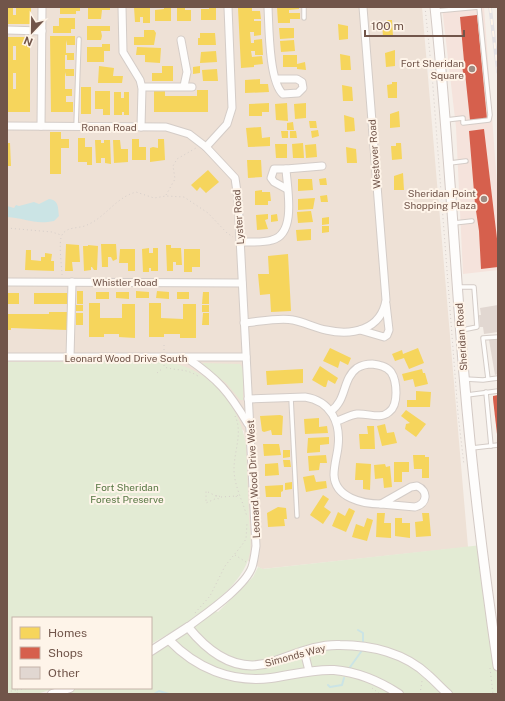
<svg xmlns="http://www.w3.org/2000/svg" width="505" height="701" font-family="'Public Sans',sans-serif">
<rect width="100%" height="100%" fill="#f5efe9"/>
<polygon fill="#eee1d6" points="7,7 422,7 468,547 262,569 248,561 250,540 244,431 172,364 7,362"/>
<polygon fill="#f5e3dc" points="442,7 484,7 498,198 498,270 463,274 456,127"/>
<g fill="#e3ebd4">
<path d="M7,362C46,362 84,362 123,362C143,362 167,359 186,367C219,380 241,411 246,445C247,470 248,494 249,518C250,531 252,545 249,557C239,593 182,627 151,644V618H13V688H56L37,694H7Z"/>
<polygon points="203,363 240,364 243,369 243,400 240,400 226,383 203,366"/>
<polygon points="482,545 498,666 498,694 52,694 70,688 151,688 151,651 211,609 218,612 253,577 258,567 263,569"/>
</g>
<path fill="#cbe4e5" d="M49,199C59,200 58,208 59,216L54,221C34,225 26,218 7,217V206L14,208L16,205L19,206L34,202L39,204Z"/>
<g fill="#f6d55c" fill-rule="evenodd">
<polygon points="7,7 13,7 13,15 16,15 16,7 31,7 31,24 7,24"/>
<polygon points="60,7 80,7 80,11 76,11 76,14 60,14"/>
<polygon points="88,7 110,7 110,10 102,10 101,19 88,19"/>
<polygon points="134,7 150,7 150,23 143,23 143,17 140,17 140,22 135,22"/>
<polygon points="164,7 171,7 171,21 155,21 155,10 164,9"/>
<polygon points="177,7 185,7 185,10 191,10 191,21 177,21"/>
<polygon points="209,7 216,7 216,20 201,20 201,9 209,9"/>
<polygon points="252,7 252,11 260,11 261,19 254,19 254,21 261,21 261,35 254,36 254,32 250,32 251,43 254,43 254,40 262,39 263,55 255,55 255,51 251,51 252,57 262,56 263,64 254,65 254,67 241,68 238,8"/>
<polygon points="277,7 299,7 299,9 289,10 289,13 300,13 300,19 290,19 290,23 278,23"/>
<polygon points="59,18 75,18 75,29 71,29 71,33 53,33 53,26 59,26"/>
<polygon points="387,20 392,20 393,36 383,37 382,23 387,23"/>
<polygon points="338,24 348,26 348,39 339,40"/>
<polygon points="87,26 110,26 110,31 101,31 102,36 101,40 87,40"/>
<polygon points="279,28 294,28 294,38 280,39"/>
<polygon points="144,30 154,30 156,33 154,45 134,45 134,37 144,37"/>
<polygon points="200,33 215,33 216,45 198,45 198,38 200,38"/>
<polygon points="50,36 75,36 75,45 67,45 66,40 66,53 74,53 74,60 67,60 67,55 65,55 65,69 74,69 74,76 66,76 65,72 65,89 72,89 72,96 66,96 66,102 73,102 73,112 51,112"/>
<path d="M7,37H30V112H7ZM13,46H16V60H13ZM13,73H16V89H13Z"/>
<polygon points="294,40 295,51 281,52 280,41"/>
<polygon points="102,44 110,44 110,51 104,51 104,62 87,62 87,47 102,47"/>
<polygon points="137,47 161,48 160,63 145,62 145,55 136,55"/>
<polygon points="395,50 395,66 386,67 385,53"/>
<polygon points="216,51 217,62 200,63 201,52"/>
<polygon points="340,54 350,56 351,70 341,70"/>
<polygon points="283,55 297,55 297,64 305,62 306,70 297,69 297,67 283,67"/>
<polygon points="99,66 114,68 113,76 123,76 122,83 98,83"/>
<polygon points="162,66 173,66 173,81 152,81 152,73 162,73"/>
<polygon points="200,66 200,73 193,74 193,67"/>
<polygon points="217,69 218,81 203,81 202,70"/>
<polygon points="260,79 260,84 268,84 269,92 245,93 245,80"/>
<polygon points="392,82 397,82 397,98 388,98 387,85 392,84"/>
<polygon points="342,85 352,87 353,101 343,101"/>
<rect x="81" y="87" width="10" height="27"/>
<polygon points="154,89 165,89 165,96 197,96 197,90 208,90 208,112 154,112"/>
<polygon points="95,91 110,91 110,115 103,115 103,109 95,109"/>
<polygon points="114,92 121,92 121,98 124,98 124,92 129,92 129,115 124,115 124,112 122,112 122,115 114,115"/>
<polygon points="269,103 269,112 262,112 262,116 249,116 249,104"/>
<polygon points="287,103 288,121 276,120 275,104"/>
<polygon points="306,103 306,118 295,119 294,104"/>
<polygon points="399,111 400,127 390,128 390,114"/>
<polygon points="344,115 354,118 355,131 345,132"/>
<polygon points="309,121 316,121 317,128 310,128"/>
<polygon points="293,122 294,130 287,130 287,123"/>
<polygon points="261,127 262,138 270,137 270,146 248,147 246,128"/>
<polygon points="318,130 319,136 312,138 311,131"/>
<polygon points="281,131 288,131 288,138 282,138"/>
<polygon points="290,131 296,131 297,138 290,138"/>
<polygon points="50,132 61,132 61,139 69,139 69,148 61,148 61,174 50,174"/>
<polygon points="78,138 85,138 85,147 92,147 92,165 87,165 87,162 78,162"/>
<polygon points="132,139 139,139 139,147 146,147 146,160 132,160"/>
<polygon points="158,139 164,139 165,160 150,162 150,148 153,147 158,148"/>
<polygon points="95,140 101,140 101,143 104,143 104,140 110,140 111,164 105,163 105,158 101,158 101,163 96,163"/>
<polygon points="113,140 120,140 121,149 128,149 128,162 114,163"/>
<polygon points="7,143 10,143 11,166 7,166"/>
<polygon points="303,143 304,158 293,158 292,144"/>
<polygon points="396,143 401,143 402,159 392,160 391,146 396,146"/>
<polygon points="275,144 287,144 287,158 276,158"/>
<polygon points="316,144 317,157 306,158 305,145"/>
<polygon points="346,147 356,149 357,163 347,163"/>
<polygon points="247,160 261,160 262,177 248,178"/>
<polygon points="208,170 219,182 206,193 200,187 197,191 191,185"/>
<polygon points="403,173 404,190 394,190 394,176"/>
<polygon points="326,178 327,185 320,185 319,179"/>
<polygon points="298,179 312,179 313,190 298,191"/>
<polygon points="262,190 262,192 270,192 271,201 268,201 268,205 255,205 255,191"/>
<polygon points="327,195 328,202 321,202 320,196"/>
<polygon points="315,198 313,209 298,210 298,199"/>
<polygon points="311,211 313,222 298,223 297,212"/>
<polygon points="268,214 268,219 265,220 268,229 257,230 256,215"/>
<polygon points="277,214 278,221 271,222 271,215"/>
<polygon points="329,217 329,224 322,225 322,218"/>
<polygon points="322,226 329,226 329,232 322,233"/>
<polygon points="311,229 311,240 297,241 296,230"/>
<polygon points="66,244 79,245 80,262 72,262 73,271 65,271"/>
<polygon points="101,244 116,244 117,259 113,261 111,257 108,257 108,267 102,267"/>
<polygon points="88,245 98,246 97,270 94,270 92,267 91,267 91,270 84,271 83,246 88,246"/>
<polygon points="166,245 171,245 171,248 181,248 182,265 176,265 176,262 173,262 173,271 167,271"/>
<polygon points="149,248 149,253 153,253 153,248 158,248 158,271 151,271 151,268 149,268 149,272 143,272 142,249"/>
<polygon points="120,249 135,249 135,271 128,271 128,263 119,263"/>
<polygon points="184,249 200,249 200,267 192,267 192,272 184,272"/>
<polygon points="26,250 31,250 31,260 41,261 41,257 45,257 45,253 52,254 51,261 54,261 54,271 25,270"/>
<polygon points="288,254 291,311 271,312 270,294 260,295 258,274 269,274 268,256"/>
<rect x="77" y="291" width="6" height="13"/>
<polygon points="136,291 149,292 149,298 136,298"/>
<polygon points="157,291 169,292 169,299 156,298"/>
<rect x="96" y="292" width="13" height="7"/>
<polygon points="116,292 129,292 129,299 116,298"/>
<rect x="177" y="292" width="12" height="7"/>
<polygon points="203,292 209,292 209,304 202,304"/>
<rect x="7" y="293" width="12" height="11"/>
<rect x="34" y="293" width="33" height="11"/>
<polygon points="89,303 100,303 100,318 122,318 122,304 135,304 135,338 119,337 119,334 104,334 104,337 89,337"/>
<polygon points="149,303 161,303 161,318 183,319 183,304 196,304 196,338 180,338 180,334 164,334 164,337 149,337"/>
<rect x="76" y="305" width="7" height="6"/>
<rect x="202" y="305" width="7" height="7"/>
<polygon points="49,312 67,312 67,330 11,328 11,330 7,330 7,314 49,314"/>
<rect x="76" y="313" width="7" height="12"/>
<polygon points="203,313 209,313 209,325 202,325"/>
<polygon points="330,348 351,358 348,365 340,361 338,368 323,361"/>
<polygon points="418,348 424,363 409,369 404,358 395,361 392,354 402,350 403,354"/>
<polygon points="320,366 338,378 335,384 328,380 326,387 324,387 312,380"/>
<polygon points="303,369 303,383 267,385 266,371"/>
<polygon points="422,369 423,373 425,373 428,384 415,387 413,379 404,381 402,374"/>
<polygon points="416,391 431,392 430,407 407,407 407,400 416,400"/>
<polygon points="406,410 426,424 416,437 405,429 406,424 410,423 401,416"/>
<polygon points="280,415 283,416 282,435 272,435 271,430 264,432 262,431 260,416"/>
<polygon points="319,418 319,427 327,426 328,433 305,434 304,419"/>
<polygon points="385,424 387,433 394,432 397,443 382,446 377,426"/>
<polygon points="367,426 374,426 375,449 360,449 359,434 368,434"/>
<polygon points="329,437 329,444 320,445 320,452 307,453 308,438"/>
<polygon points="263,444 279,444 281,455 264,456"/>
<polygon points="283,450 290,450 290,457 283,458"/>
<polygon points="326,455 327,463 320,463 319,470 309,471 308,456"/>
<polygon points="413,455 425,455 425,457 429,457 429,478 422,478 422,469 414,469"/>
<polygon points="283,460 290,460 291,467 284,467"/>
<polygon points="394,462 409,462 409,472 402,472 402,482 394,482"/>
<polygon points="278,463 279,475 265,476 265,464"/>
<polygon points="356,463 371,464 370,490 363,489 363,480 355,480"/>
<polygon points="385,464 386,467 390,466 392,487 384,488 383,478 375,479 374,465"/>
<polygon points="314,475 316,482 326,481 327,488 306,492 303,477"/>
<polygon points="292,482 292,489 285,490 285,483"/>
<polygon points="283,485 283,491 281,492 281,497 266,497 265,486"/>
<polygon points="323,495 329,499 324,507 331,512 323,524 310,515"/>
<polygon points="278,507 286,508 287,519 284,519 285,526 268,527 267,513"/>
<polygon points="349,508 355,511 346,532 332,526 338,512 345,516"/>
<polygon points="377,513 385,513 384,523 391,523 391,538 376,537"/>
<polygon points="422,513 429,513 431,536 416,537 415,522 423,521"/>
<polygon points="367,518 373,520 367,541 352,537 356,524 364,527"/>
<polygon points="395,518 402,518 402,523 410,523 410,538 395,536"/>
</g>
<g fill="#d6604d">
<polygon points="477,15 487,119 470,120 465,73 463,73 462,64 464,64 464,61 460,17"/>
<polygon points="484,129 498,247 498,267 481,269 479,231 475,204 469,131"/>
<polygon points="498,395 498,434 497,434 493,399 493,396"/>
</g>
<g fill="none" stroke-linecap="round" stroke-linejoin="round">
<g stroke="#cbe4e5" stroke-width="2">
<polyline points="358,630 363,633 363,645"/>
<polyline points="348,670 363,649"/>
<polyline points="328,685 330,687 342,685 344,678"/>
<polyline points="154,694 159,691 169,694"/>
</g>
</g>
<g fill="#e1d7d1">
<polygon points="498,305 498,332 484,334 483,327 480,327 479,315 481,315 480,308"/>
<polygon points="498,338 498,374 495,375 489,340"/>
</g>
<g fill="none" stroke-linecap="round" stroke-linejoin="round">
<defs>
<g id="service">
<polyline points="304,7 304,18"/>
<polyline points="435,11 479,7 490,115 489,120 463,123 463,118 446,120"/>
<polyline points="76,127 79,39"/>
<polyline points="450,163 466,161"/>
<polyline points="454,223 472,221"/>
<polyline points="458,287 474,287 477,327 462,330"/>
<polyline points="465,379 483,380 498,378"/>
<polyline points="488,379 483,338 498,337"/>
<polyline points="486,392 491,446"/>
<polyline points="467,395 498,391"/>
<polyline points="291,398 297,516"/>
<polyline points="472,448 498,445"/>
</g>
<g id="minor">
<polyline points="122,7 123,52 140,80 142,88 141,127"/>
<path d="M268,7C269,27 269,82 283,94L298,93L303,88L302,82L297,79H277"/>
<polyline points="7,30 42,31"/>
<polyline points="181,40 187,72 184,86"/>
<polyline points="142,87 192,87"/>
<path d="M7,126L166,127L189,134L206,147L235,178L238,199L256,546C255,553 254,561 252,567C245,587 205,614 188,627"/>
<polyline points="41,126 42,7"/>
<polyline points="206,147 227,124 232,108 228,7"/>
<polyline points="286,169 274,169 271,178 274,182 287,189"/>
<path d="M240,242C250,242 263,243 272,240C297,234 287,188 286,169L322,166"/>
<polyline points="7,282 242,283"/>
<path d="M244,323C258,322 279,317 293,320C304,322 315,328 326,330C352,336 381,330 386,300L363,7"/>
<polyline points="360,330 384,337 387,335 389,330 386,304"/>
<polyline points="7,357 246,357"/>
<polyline points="70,357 72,282"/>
<path d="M187,358C218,379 229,392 248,424"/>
<path d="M248,399L305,397C331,401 341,423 338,447C337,456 334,465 334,475C335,498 363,504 381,504"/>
<path d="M331,411C347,400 342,379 357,368C362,365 367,364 372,364C379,365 386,366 391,372C397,381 399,405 389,412C380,420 368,413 357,414C350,415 343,419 337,421"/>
<path d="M417,486C429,491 427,504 415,507L381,504L411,487Z"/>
<polyline points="304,651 309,671"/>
</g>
<g id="tertiary">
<path d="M169,640C196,668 231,683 271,678C292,675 312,669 334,670C358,672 379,681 399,694"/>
<path d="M151,651L188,627C209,653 237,674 272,662C294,655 316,644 340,645C371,645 405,653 428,675C435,681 441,688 448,694"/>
<polyline points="52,694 70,688"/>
</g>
<path id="secondary" d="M435,7C448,130 454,253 464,375C472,473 484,570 498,666"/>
</defs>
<use href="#service" stroke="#d4ccc7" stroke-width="5.5"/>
<use href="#minor" stroke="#d4ccc7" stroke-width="9"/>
<use href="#tertiary" stroke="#d4ccc7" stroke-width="10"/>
<use href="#secondary" stroke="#d4cac5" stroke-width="11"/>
<g stroke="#d6ceca" stroke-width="1" stroke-dasharray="1 3" stroke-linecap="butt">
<polyline points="425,7 432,74 458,414 464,465"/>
<polyline points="166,195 175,179 173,166 177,159 196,148"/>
<polyline points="7,228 52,232 61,235"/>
<path d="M62,275C62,267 58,242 62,235C67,226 79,229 87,225C106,217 115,198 136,192L154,198L166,196L184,197L208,213L227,233L233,237"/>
<polyline points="164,350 164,342"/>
<path d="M164,365V367C177,371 185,368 198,376"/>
<polyline points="157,373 163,368"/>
<path d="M235,416C243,432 234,452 234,469C234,486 243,501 247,517"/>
<polygon points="237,495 238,496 237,497 236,497"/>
<polyline points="216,496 219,495 220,498 218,499 216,496 206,491 206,503 217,498"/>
<polyline points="221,497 236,496"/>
<polyline points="235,555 246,562"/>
<polyline points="195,613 210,596 225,566 242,545 246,539 247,523"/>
<polyline points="490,668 493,694"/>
<polyline points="372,688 380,694"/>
<polyline points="17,690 30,688"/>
<polyline points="7,692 16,690 18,694"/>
<polyline points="420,694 422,681"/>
</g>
<use href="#service" stroke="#fefdfc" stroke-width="3.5"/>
<use href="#minor" stroke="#fefdfc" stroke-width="7"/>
<use href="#tertiary" stroke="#fefdfc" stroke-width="8"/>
<use href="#secondary" stroke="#fefdfc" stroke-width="9"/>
<defs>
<polyline id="rail" points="490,7 498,72"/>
</defs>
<use href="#rail" stroke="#e3e1e4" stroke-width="3.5"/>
<use href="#rail" stroke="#fef4e9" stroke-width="2" stroke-dasharray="6" stroke-linecap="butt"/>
</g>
<g fill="#9f8b82" stroke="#fef4e9" stroke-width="1.5">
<circle cx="472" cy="69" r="4"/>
<circle cx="484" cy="199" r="4"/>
</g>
<g text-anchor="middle" stroke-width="4" stroke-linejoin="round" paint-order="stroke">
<g font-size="10" fill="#71554a" stroke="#fef4e9" text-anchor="end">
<text x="464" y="67">Fort Sheridan<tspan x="464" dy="12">Square</tspan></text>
<text x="476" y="197">Sheridan Point<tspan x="476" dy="12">Shopping Plaza</tspan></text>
</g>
<g font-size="10" fill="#71554a" stroke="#fef4e9">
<text x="109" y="131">Ronan Road</text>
<text transform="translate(374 154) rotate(-94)" y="4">Westover Road</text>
<text transform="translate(238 217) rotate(-94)" y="4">Lyster Road</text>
<text x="125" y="286">Whistler Road</text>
<text transform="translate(461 337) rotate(-94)" y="4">Sheridan Road</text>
<text x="126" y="362">Leonard Wood Drive South</text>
<text transform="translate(253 479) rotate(-93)" y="4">Leonard Wood Drive West</text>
<text transform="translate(295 655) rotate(-15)" y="4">Simonds Way</text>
</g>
<g font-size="10" fill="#577743" stroke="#fef4e9">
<text x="127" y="491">Fort Sheridan<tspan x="127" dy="12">Forest Preserve</tspan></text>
</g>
</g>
<rect width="505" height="701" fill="none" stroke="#71554a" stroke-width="16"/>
<rect x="12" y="617" width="140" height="72" fill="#fef4e9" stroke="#c6b4a9"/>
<rect x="20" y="627" width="20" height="12" fill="#f6d55c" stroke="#c6b4a9"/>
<text x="48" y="637" font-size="12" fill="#71554a">Homes</text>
<rect x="20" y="647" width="20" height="12" fill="#d6604d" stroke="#c6b4a9"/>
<text x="48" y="657" font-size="12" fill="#71554a">Shops</text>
<rect x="20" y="667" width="20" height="12" fill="#e1d7d1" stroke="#c6b4a9"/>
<text x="48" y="677" font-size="12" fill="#71554a">Other</text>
<g transform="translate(32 32) rotate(202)" stroke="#fef4e9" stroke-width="3" paint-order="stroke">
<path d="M0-3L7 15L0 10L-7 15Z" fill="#71554a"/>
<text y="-6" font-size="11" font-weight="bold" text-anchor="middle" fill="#71554a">N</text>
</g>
<path d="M365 30v6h99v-6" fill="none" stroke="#71554a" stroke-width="2"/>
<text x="371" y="30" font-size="12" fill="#71554a" stroke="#fef4e9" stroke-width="3" paint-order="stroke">100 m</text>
</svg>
